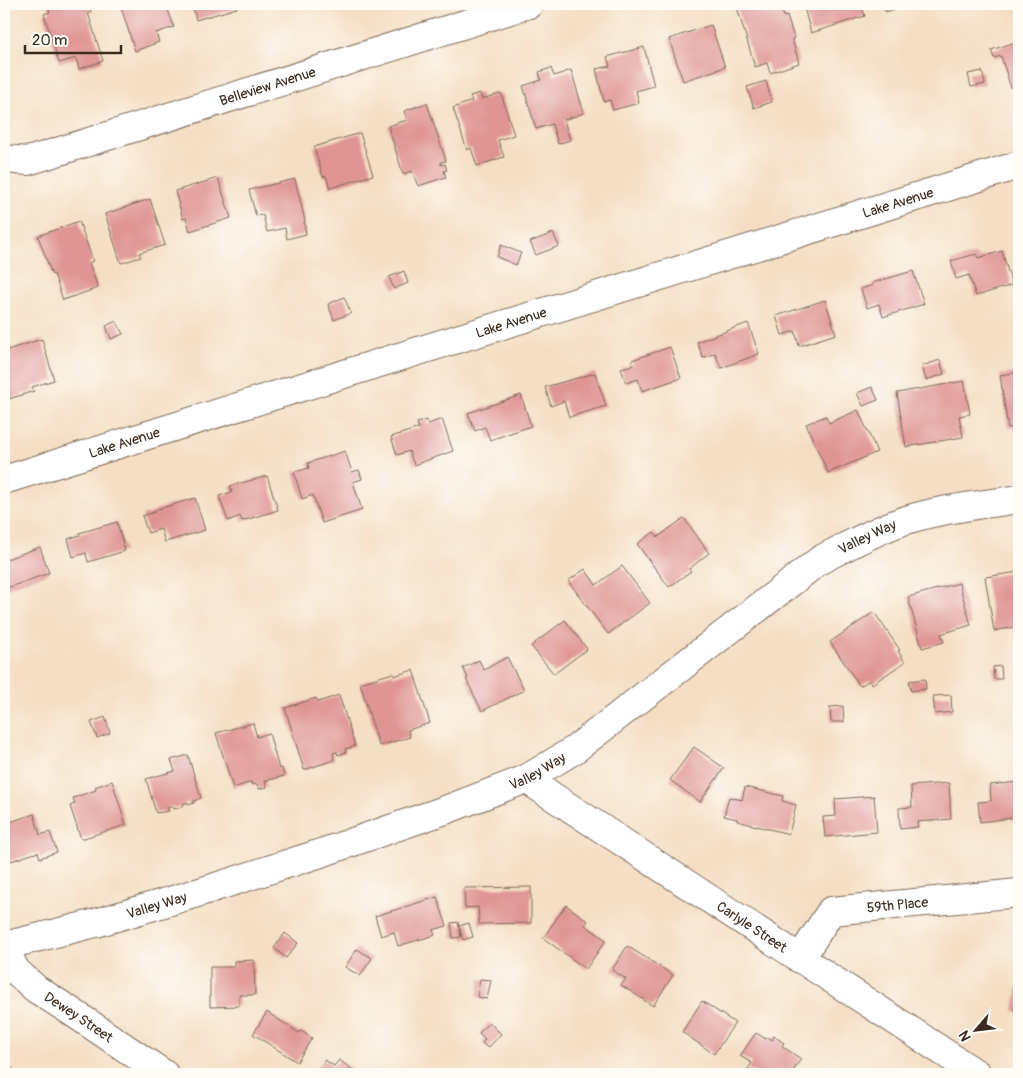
<svg xmlns="http://www.w3.org/2000/svg" width="1023" height="1078" font-family="Pangolin,sans-serif">
<rect width="100%" height="100%" fill="#fdfcf7"/>
<filter id="ink" filterUnits="userSpaceOnUse"><feTurbulence type="fractalNoise" baseFrequency=".02" numOctaves="2"/><feDisplacementMap in="SourceGraphic" scale="10" xChannelSelector="R" yChannelSelector="G"/><feConvolveMatrix kernelMatrix="1 2 1 2 8 2 1 2 1" color-interpolation-filters="sRGB"/></filter>
<filter id="wash" filterUnits="userSpaceOnUse"><feTurbulence type="fractalNoise" baseFrequency=".0096" numOctaves="4" result="noise"/><feDisplacementMap in="SourceGraphic" scale="20" xChannelSelector="R" yChannelSelector="G"/><feGaussianBlur stdDeviation="1.12" result="paint"/><feColorMatrix in="noise" values="0 0 0 0 0 0 0 0 0 0 0 0 0 0 0 0 0 1.4 0 .05"/><feComposite in="paint" operator="in"/></filter>
<g filter="url(#wash)">
<rect width="100%" height="100%" fill="#f4dec4"/>
<g id="blocks">
<g fill="#df9594">
<polygon points="47,4 85,4 85,5 89,4 91,12 88,13 103,61 79,69 76,58 59,63 44,14 50,12"/>
<polygon points="120,4 166,4 174,27 156,33 159,42 135,51"/>
<polygon points="192,4 235,4 237,8 196,20"/>
<polygon points="736,4 780,4 784,17 787,16 794,38 792,39 799,63 770,73 767,63 755,67"/>
<polygon points="803,4 861,4 865,16 811,33"/>
<polygon points="883,4 909,4 886,12"/>
<polygon points="711,25 725,67 683,81 669,39"/>
<polygon points="1019,41 1019,85 1011,88 1001,56 994,58 991,50"/>
<polygon points="644,47 654,86 636,91 639,103 613,110 610,100 604,102 596,69 610,66 607,57"/>
<polygon points="551,68 554,76 571,70 584,113 564,120 570,140 558,144 552,124 536,129 523,86 541,80 539,72"/>
<polygon points="982,71 985,84 971,87 968,74"/>
<polygon points="766,81 772,102 754,108 747,87"/>
<polygon points="480,93 482,99 501,93 514,135 498,140 504,157 477,166 471,148 467,150 453,108 472,101 470,96"/>
<polygon points="427,103 446,161 441,162 441,165 445,164 447,170 444,171 446,177 418,186 412,171 403,174 388,126 407,120 404,111"/>
<polygon points="360,133 373,175 330,188 326,176 323,177 314,147"/>
<polygon points="218,178 231,218 190,231 186,218 183,219 175,191"/>
<polygon points="295,179 305,221 304,222 306,234 287,239 285,228 267,232 263,215 256,216 249,190"/>
<polygon points="150,199 165,245 139,253 141,257 121,263 105,214"/>
<polygon points="79,221 93,261 89,263 98,288 63,300 54,274 52,275 38,236"/>
<polygon points="553,233 559,246 536,255 530,242"/>
<polygon points="501,245 521,253 516,265 497,257"/>
<polygon points="1002,251 1012,285 976,296 969,275 956,279 951,261 976,254 978,258"/>
<polygon points="404,271 408,283 394,289 389,277"/>
<polygon points="913,271 924,304 883,317 879,304 867,308 861,289 873,285 872,283"/>
<polygon points="344,297 351,313 334,320 328,304"/>
<polygon points="825,300 836,334 799,346 795,331 782,335 776,316"/>
<polygon points="116,321 123,334 111,339 106,326"/>
<polygon points="748,323 759,354 721,368 715,353 703,358 697,342"/>
<polygon points="42,339 54,380 32,387 34,391 9,399 4,383 4,351"/>
<polygon points="670,347 681,378 642,391 638,379 626,383 621,368 633,365 632,360"/>
<polygon points="940,360 944,374 926,380 922,366"/>
<polygon points="1019,372 1019,427 1008,428 1000,375"/>
<polygon points="595,373 606,406 569,417 564,401 551,406 545,387"/>
<polygon points="964,381 970,414 959,416 963,437 906,447 897,393"/>
<polygon points="872,387 878,400 863,406 857,393"/>
<polygon points="521,395 531,426 490,440 485,427 475,431 468,413"/>
<polygon points="858,410 877,452 828,473 806,424 826,416 829,423"/>
<polygon points="442,419 453,451 414,465 409,451 397,455 391,437 419,428 417,423 426,420 428,424"/>
<polygon points="345,451 352,472 359,470 362,479 353,482 362,510 322,523 313,495 302,499 294,472 309,468 308,463"/>
<polygon points="267,476 278,510 242,521 240,516 228,521 219,496 232,492 230,486"/>
<polygon points="195,498 205,530 165,542 161,529 148,533 142,516 155,512 155,510"/>
<polygon points="684,518 709,553 689,569 691,571 669,587 637,544 654,532 658,537"/>
<polygon points="117,522 125,551 88,562 86,553 73,557 68,539 80,535 79,533"/>
<polygon points="40,547 49,573 4,589 4,560"/>
<polygon points="622,566 650,603 608,634 568,581 585,569 596,585"/>
<polygon points="1019,572 1019,635 1016,635 1015,627 994,631 985,577"/>
<polygon points="959,583 971,625 941,634 944,642 922,648 908,597"/>
<polygon points="874,612 900,650 898,651 905,662 872,684 870,680 860,686 830,642"/>
<polygon points="565,620 587,649 554,674 531,646"/>
<polygon points="507,657 524,690 482,711 466,679 468,678 463,668 479,660 484,670"/>
<polygon points="1001,666 1002,679 994,679 993,667"/>
<polygon points="413,670 430,723 408,730 410,737 379,746 360,683 393,673 394,676"/>
<polygon points="925,679 926,689 911,691 909,681"/>
<polygon points="339,695 355,746 345,749 346,752 338,755 337,752 333,753 334,760 304,770 285,708 316,698 318,702"/>
<polygon points="951,695 952,712 935,714 933,696"/>
<polygon points="843,706 844,722 831,722 830,707"/>
<polygon points="105,717 110,733 97,738 91,722"/>
<polygon points="253,723 257,737 269,733 279,769 282,768 284,776 265,781 267,787 259,789 257,784 252,785 251,782 233,788 216,733"/>
<polygon points="694,747 724,768 700,802 670,780"/>
<polygon points="188,755 201,798 194,801 194,803 188,805 188,802 183,804 184,806 174,809 173,806 167,808 169,811 156,813 146,779 175,771 171,760"/>
<polygon points="112,781 126,825 81,839 70,806 75,804 73,798 96,790 95,787"/>
<polygon points="1019,782 1019,817 980,822 978,802 991,801 990,785"/>
<polygon points="949,783 951,819 917,822 918,827 900,829 899,808 912,807 911,786"/>
<polygon points="745,787 783,796 782,801 796,805 789,834 737,821 737,819 724,816 729,797 742,800"/>
<polygon points="874,796 877,832 825,837 823,817 836,816 835,799"/>
<polygon points="34,814 40,835 50,832 57,852 40,858 38,852 8,862 4,849 4,824"/>
<polygon points="531,887 531,923 479,924 478,907 465,908 464,888"/>
<polygon points="437,897 447,926 433,930 435,935 398,946 394,932 381,936 375,916"/>
<polygon points="566,905 588,921 585,925 606,940 586,969 543,938"/>
<polygon points="458,922 461,937 453,938 451,923"/>
<polygon points="469,923 473,937 463,940 459,926"/>
<polygon points="285,933 298,943 286,958 274,948"/>
<polygon points="627,946 673,975 653,1006 621,985 626,979 612,970"/>
<polygon points="357,949 372,958 360,976 345,967"/>
<polygon points="254,960 255,995 239,995 239,1006 210,1007 210,967 234,967 234,961"/>
<polygon points="480,979 491,980 487,999 477,997"/>
<polygon points="1018,987 1019,987 1019,1012 1014,1011"/>
<polygon points="702,1001 735,1023 714,1054 682,1032"/>
<polygon points="267,1012 299,1033 301,1031 312,1038 297,1062 253,1034"/>
<polygon points="489,1022 501,1034 488,1048 482,1043 485,1039 479,1033"/>
<polygon points="756,1033 766,1039 768,1037 772,1040 774,1036 784,1043 782,1046 801,1059 791,1074 757,1074 748,1069 752,1063 740,1056"/>
<polygon points="325,1060 334,1066 339,1060 359,1074 319,1074 316,1072"/>
<polygon points="4,1067 13,1069 11,1074 4,1074"/>
</g>
</g>
</g>
<g filter="url(#ink)">
<use href="#blocks" fill-opacity="0" stroke="#7c6958" stroke-width="1"/>
<g fill="none" stroke-linecap="round" stroke-linejoin="round">
<defs>
<g id="minor">
<path id="s1" d="M4,159L28,161L529,4"/>
<path id="s2" d="M4,480L273,396L1019,165"/>
<path id="s3" d="M526,779L977,1074"/>
<path id="s4" d="M4,946L96,923L197,893L321,853L448,809L526,779L574,750L820,560C847,546 874,531 903,521C940,509 980,505 1019,499"/>
<path id="s5" d="M4,948L16,971L36,989L72,1012L164,1074"/>
<path id="s6" d="M800,959L831,911L1019,893"/>
</g>
</defs>
<use href="#minor" stroke="#7c6958" stroke-width="30"/>
<use href="#minor" stroke="#fff" stroke-width="28"/>
</g>
</g>
<g text-anchor="middle" stroke-width="4.5" stroke-linejoin="round" paint-order="stroke">
<g font-size="14" fill="#3b2a1e" stroke="#fdfcf7">
<text dy="5" stroke="none"><textPath href="#s1" startOffset="275">Belleview Avenue</textPath></text>
<text dy="5" stroke="none"><textPath href="#s2" startOffset="936">Lake Avenue</textPath></text>
<text dy="5" stroke="none"><textPath href="#s2" startOffset="531">Lake Avenue</textPath></text>
<text dy="5" stroke="none"><textPath href="#s2" startOffset="126">Lake Avenue</textPath></text>
<text dy="5" stroke="none"><textPath href="#s4" startOffset="968">Valley Way</textPath></text>
<text dy="5" stroke="none"><textPath href="#s4" startOffset="562">Valley Way</textPath></text>
<text dy="5" stroke="none"><textPath href="#s4" startOffset="158">Valley Way</textPath></text>
<text dy="5" stroke="none"><textPath href="#s6" startOffset="124">59th Place</textPath></text>
<text dy="5" stroke="none"><textPath href="#s3" startOffset="270">Carlyle Street</textPath></text>
<text dy="5" stroke="none"><textPath href="#s5" startOffset="104">Dewey Street</textPath></text>
</g>
</g>
<rect width="1023" height="1078" fill="none" stroke="#fdfcf7" stroke-width="20"/>
<g transform="translate(976 1030) rotate(242)" stroke="#fdfcf7" stroke-width="4" paint-order="stroke">
<path d="M0-4L9 19L0 12L-9 19Z" fill="#3b2a1e"/>
<text y="-8" font-size="14" font-weight="bold" text-anchor="middle" fill="#3b2a1e">N</text>
</g>
<path d="M25 45v8h96v-8" fill="none" stroke="#3b2a1e" stroke-width="2.5"/>
<text x="32" y="45" font-size="15" fill="#3b2a1e" stroke="#fdfcf7" stroke-width="4" paint-order="stroke">20 m</text>
</svg>
